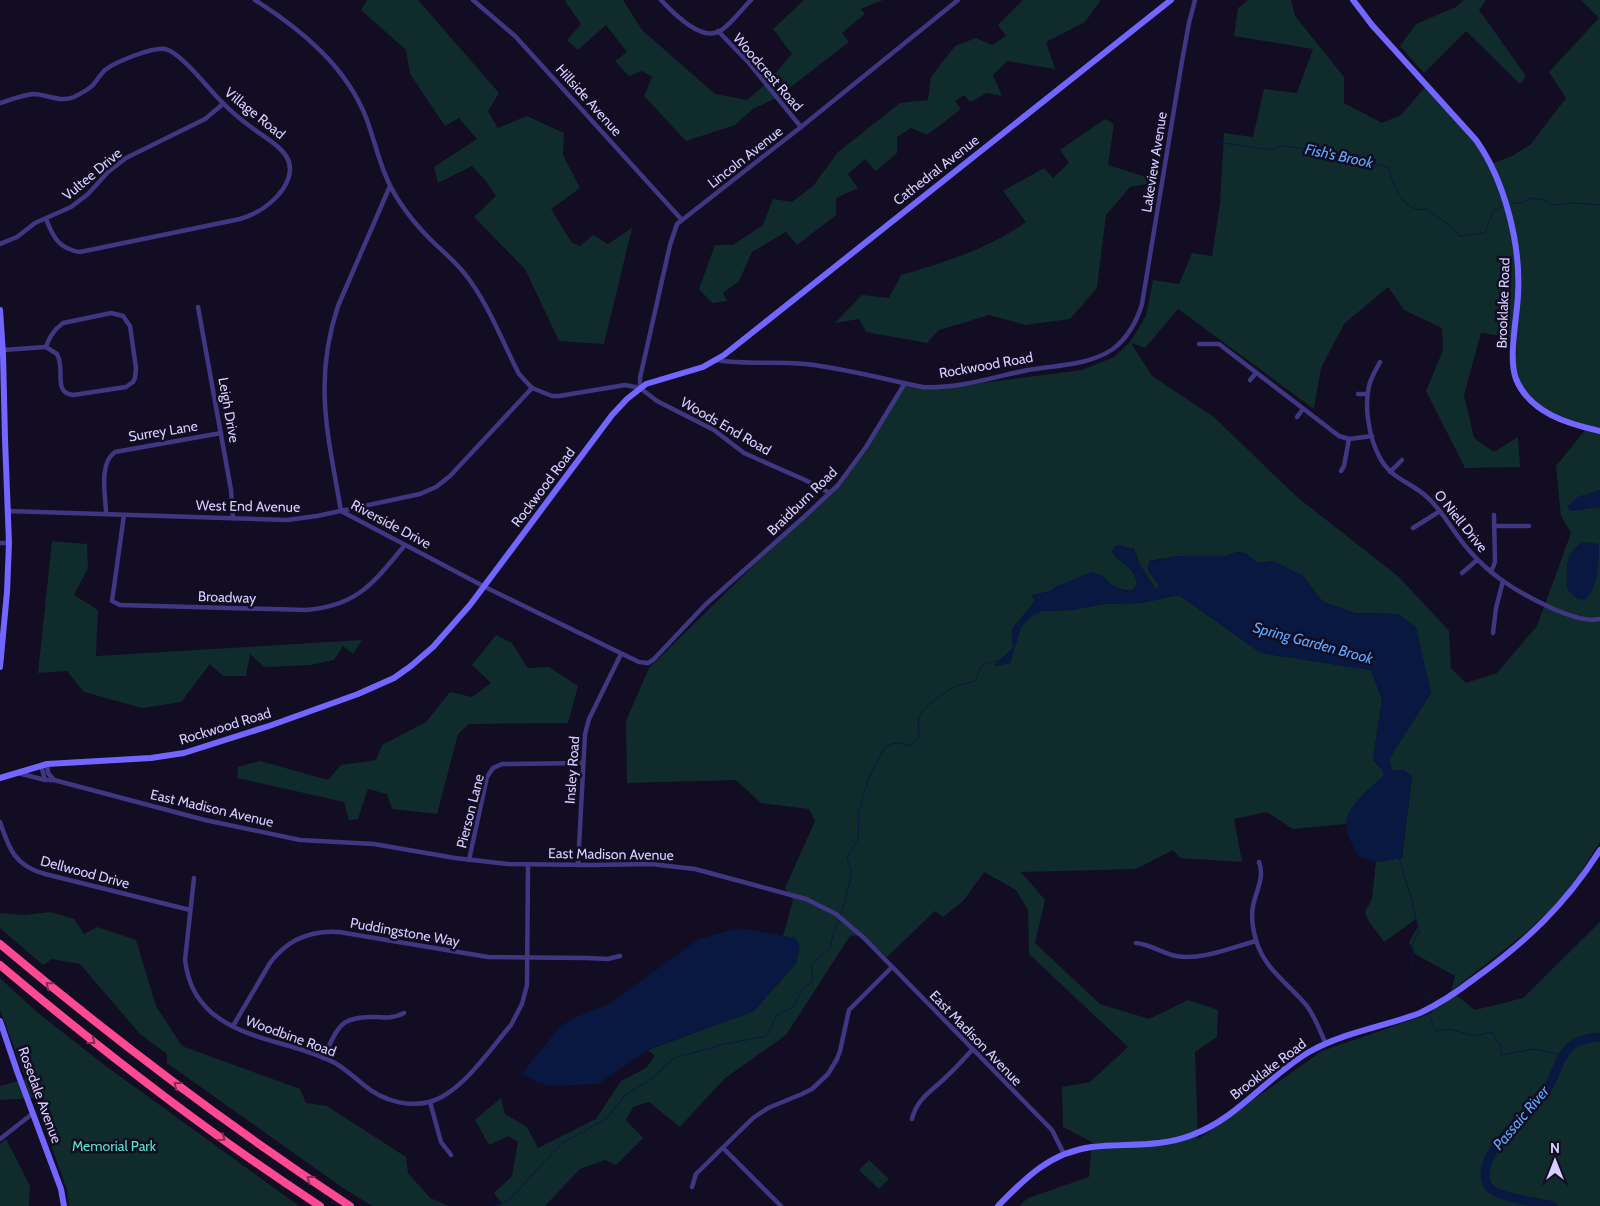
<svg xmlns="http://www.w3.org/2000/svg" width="1600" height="1206" font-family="Cabin,sans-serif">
<rect width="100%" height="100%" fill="#120d22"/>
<g fill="#102b2c" fill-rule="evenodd">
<polygon points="367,0 418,0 499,93 488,111 498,128 527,116 564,133 563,155 580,188 551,209 572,243 580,246 593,235 608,244 632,228 604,344 559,341 525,269 474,217 496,196 486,181 472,166 438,183 434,167 477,139 459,118 445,126 410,74 406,50 361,10"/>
<polygon points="566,0 623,0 642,30 715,94 747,100 767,83 792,54 773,29 804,0 883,0 861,9 865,14 842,33 849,42 778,97 753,109 735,125 686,141 644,96 652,77 642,71 629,76 615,61 627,52 606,25 578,50 567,40 581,24 565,1"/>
<polygon points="1023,0 1101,0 1085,22 1046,42 1055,69 1007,61 993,75 1002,96 987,93 970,102 964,95 955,101 961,109 927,135 911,128 897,137 897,153 876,171 865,159 848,174 858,188 836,198 836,215 797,245 786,232 752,252 739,281 723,293 727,301 712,303 699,289 715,245 733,245 763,225 773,199 792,202 813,186 838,152 900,103 928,100 931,77 955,46 976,38 992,45 1006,36 998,25"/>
<path d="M1248,0H1291L1295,16L1344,77V103L1382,123L1401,115L1426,86L1476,139L1491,164L1512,156L1531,144L1566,98L1549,72L1599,18L1581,0H1600V842C1587,862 1574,884 1558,902C1526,936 1487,963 1451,991L1475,1010L1523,998L1600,922V1206H1019L1028,1198L1089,1177L1092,1142L1063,1127L1062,1087L1090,1082L1128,1047L1029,954L1028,910L1016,890L984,872L964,900L943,917L935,911L887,957L861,935L850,936L786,1035L724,1079L680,1127L649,1102L633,1107L626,1120L643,1138L616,1165L605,1160L580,1169L545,1206H497L502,1204L494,1193L512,1176L518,1142L508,1136L489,1145L475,1120L501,1098L505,1114L527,1127L538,1148L596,1119L621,1081L646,1068L655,1056L648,1050L754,1011L795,938L783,936L793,900L785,888L815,821L809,809L761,803L736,780L627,783L626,721L649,668L846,475L905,383L950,387L1082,370L1114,357L1130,342L1146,316L1153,280L1179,284L1192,253L1212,256L1220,203L1224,133L1253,137L1264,89L1297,93L1313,49L1234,36L1238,8ZM1388,287L1404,310L1442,328L1443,350L1426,391L1465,468L1520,467L1518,437L1494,452L1474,438L1464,395L1481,333L1517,338L1515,373L1524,390L1547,413L1586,429L1556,466L1561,516L1571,533L1537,626L1497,673L1466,683L1451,668L1449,631L1399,577L1297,497L1214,417L1152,376L1131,343L1145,348L1178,309L1314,409L1321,368L1344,324ZM1117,545L1134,549L1140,565L1156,590L1159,585L1148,570L1149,561L1177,556H1225L1237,552L1245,553L1258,563L1273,561L1303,576L1323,602L1355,613L1398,614L1431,693L1389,759L1392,770H1403L1412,776L1402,858L1376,862L1372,899L1365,912L1368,920L1384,942L1416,919L1418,926L1409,942L1415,954L1455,976L1451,991L1432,1012L1426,1015L1322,1051L1198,1139L1195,1052L1217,1037L1218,1010L1188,1000L1149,1019L1100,1004L1035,943L1045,900L1021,872L1136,869L1173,850L1180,858L1242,862L1234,819L1267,812L1293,829L1346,824L1352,808L1365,793L1384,776L1383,771L1373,760L1382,699L1371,670L1261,653L1179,595L1141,603L1104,604L1072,610L1042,611L1031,616L1021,627L1010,663L994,666L1013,648L1012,629L1035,601L1032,596L1050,591L1057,586L1071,582L1103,576C1111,586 1119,591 1133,590L1137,584C1135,569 1124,563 1113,554Z"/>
<polygon points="1464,0 1486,0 1479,10 1526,76 1520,84 1466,31 1424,73 1400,46 1416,24 1456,7"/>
<path d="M1105,119L1114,124L1108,165L1146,177L1147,184L1130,187L1106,215L1097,288L1070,319L1025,325L989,315L939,330L927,343L866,332L859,319L835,323L862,295L889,298L901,275C945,262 989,249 1026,222L1003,191L1044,168L1053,178L1069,163L1060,150Z"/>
<polygon points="52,541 87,544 88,568 74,595 98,610 96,656 362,640 353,654 343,646 334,660 311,665 264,667 250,654 246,676 223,676 210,664 181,702 142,708 84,692 67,671 38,673"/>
<polygon points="496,635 512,643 528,668 549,667 578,686 568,723 469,724 458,734 437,814 392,809 387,794 368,789 358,819 349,820 344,802 237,778 238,767 260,761 328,780 341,765 376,760 382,745 426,722 450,692 472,697 491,683 472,665"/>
<polygon points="51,912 74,919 84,934 97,927 136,940 156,1006 182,1046 300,1089 306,1103 327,1106 406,1157 408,1173 430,1198 449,1206 372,1206 340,1186 167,1063 167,1054 140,1034 80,964 52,959 43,965 0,928 0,913 24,915"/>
<polygon points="0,978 37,1012 103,1064 299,1206 69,1206 67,1190 34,1098 0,1100 0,1086 26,1079 0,1010"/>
<polygon points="6,1139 30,1186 29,1206 0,1206 0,1144"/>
<polygon points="869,1160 889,1179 879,1189 859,1170"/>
</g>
<g fill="#081840">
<path d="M1600,490V508C1590,507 1582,511 1571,511L1567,507L1577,497Z"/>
<path d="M1583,542L1599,544C1599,562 1599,587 1585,600L1577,599L1567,589C1567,568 1563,554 1583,542Z"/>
<path d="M1117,545L1133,549L1140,565L1156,590L1159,585L1148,570L1149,562L1177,556H1225L1237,552L1245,553L1258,563L1273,561L1303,576L1323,602L1355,613L1398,614L1416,627L1431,693L1389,759L1392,770H1403L1412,776L1402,858L1376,862L1359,857C1354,848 1346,835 1346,824C1346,806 1372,787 1384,775L1383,771L1373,760L1382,699L1371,670L1261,653L1179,595L1141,603L1104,604L1072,610L1042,611L1031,616L1021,627L1010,663L993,666L1013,648L1012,629L1035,601L1032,595L1050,591L1057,586L1092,572L1103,576L1112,586L1126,591L1133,590L1137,584C1134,562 1117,565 1112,551Z"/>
<polygon points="739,928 795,938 800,946 796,964 754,1011 648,1050 598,1084 552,1086 536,1082 522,1073 559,1028 573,1018 609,1004 699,939"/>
</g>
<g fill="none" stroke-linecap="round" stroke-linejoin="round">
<g stroke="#081840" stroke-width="1">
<path d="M1216,142L1263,149H1272L1280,146L1312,149L1331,156L1389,167C1392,186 1404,214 1427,209C1438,219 1452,224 1459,236L1485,233L1493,211L1501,207"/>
<polyline points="1511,204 1524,202 1531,198 1544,200 1553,205 1574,203 1600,205"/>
<polyline points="1399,858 1412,901 1419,931 1413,942 1412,965 1416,981 1430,997 1428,1007"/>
<path d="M841,915L852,873L847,858L858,839L859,810L869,777L884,749L891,744L899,743L910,746C927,736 914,728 920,715C923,708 945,692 952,688C959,684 968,683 975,681L982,665L999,660"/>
<polyline points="1428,1013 1436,1031 1450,1029 1473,1036 1492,1032 1495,1039 1501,1044 1501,1055 1534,1049 1564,1055"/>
<polyline points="494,1206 509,1200 561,1144 607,1118 625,1095 651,1079 674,1058 725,1044 767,1036 777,1015 793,1007 802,990 813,981 811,965 830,948 834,931 840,919"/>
</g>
<path stroke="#081840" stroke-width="9" d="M1553,1206C1538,1202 1496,1198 1488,1186C1471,1157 1529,1112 1545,1093C1555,1079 1558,1057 1571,1046C1580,1039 1590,1038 1600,1037"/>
<g stroke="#3f3782" stroke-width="4.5">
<path d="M255,0C302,30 347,67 367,120C377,148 382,176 399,201C408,215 419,228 430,239C442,251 455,261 465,274C488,303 502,341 519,374L532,388L552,396H559L625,385L640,388L657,401L714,430L744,453L805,480L830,493"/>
<polyline points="473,0 515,36 682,220"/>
<path d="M661,0C673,13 702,42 720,31C730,25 742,9 751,0"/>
<polyline points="718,31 749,63 801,127"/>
<path d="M0,103C10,100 22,95 33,94C47,94 59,103 74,97C80,94 88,90 93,85C97,80 100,75 105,70C115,62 152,47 165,49C181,52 210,91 223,103C232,113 244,122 255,130C276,145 303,158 283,189C273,203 257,214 240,219L80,252C59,249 53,237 46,219"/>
<path d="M390,186L338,306C313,381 328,435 341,511L485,587L639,662L648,663L653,660L705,605L804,517L838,485L866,447L905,383"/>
<polyline points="0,244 17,237 35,223 71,207 88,194 108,172 126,158 205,119 223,104"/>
<polyline points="198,307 231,490 233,518"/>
<path d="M111,313L123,316L130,326L136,368L135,378L133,382L126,387L73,395C56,393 62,377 60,365C60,361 59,358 57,354L46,347C49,337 55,329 63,323Z"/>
<polyline points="1199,344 1219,344 1339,436 1349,439 1372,436"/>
<polyline points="3,350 46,347"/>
<path d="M717,360C746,365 775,361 805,364C844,368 883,379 922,387C958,389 993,377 1028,370C1056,365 1088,366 1113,349C1127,338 1137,321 1142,304L1182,61L1189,23L1195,0"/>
<path d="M1380,362C1376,370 1371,377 1369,386C1364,407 1369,437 1379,456C1390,479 1411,482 1427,497C1443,511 1453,532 1467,548C1477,560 1490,572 1503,581C1523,595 1577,625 1600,619"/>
<polyline points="1250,380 1256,373"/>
<polyline points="640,388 640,378 670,245 677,224 801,127 958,0"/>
<polyline points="1358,394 1368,394"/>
<polyline points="1297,417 1303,409"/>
<polyline points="1341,471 1344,466 1349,439"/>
<polyline points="1390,472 1402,460"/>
<polyline points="8,511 287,520 317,516 420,494 436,487 450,476 532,388"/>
<path d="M106,514C106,496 98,464 115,452L221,433"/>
<path d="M124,515L112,601L120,605L306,610C358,606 374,582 405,545"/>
<polyline points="1494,526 1529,526"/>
<polyline points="1413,528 1440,511"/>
<polyline points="0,543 9,543"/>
<polyline points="1491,572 1495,562 1494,515"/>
<polyline points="1462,573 1477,560"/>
<polyline points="1493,633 1496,608 1503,581"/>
<polyline points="47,764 48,773 54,780"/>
<polyline points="41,765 45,780 54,780 205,820 300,840 374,844 455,858 508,864 591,865 651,864 695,869 806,899 836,914 864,938 1052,1130 1064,1154"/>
<polyline points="18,773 45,780"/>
<path d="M0,822C9,849 15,866 45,874L190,910"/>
<polyline points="469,860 487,777 493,768 502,764 583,763"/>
<path d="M1259,862C1265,877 1256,891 1253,906C1251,917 1253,930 1256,940C1264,969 1289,984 1307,1006C1315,1017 1320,1031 1326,1044"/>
<polyline points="578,865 585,734 589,719 621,654"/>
<path d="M194,878L185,960C188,982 195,998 212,1013C247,1042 296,1042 335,1063C354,1074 367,1092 388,1099C401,1104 416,1105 429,1102C461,1094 490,1049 511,1025L522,1004L527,985L528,864"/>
<path d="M1136,943C1150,944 1162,953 1176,956C1200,961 1233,947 1256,941"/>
<path d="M233,1026L270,963C287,940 310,930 339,932L488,957L587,958L608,959L620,956"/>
<path d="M323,1058C339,1027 338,1016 377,1017C387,1018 394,1018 404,1013"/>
<polyline points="430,1102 441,1142 451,1155"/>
<path d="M912,1119C917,1099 930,1092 944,1079C954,1070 963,1060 972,1050"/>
<polyline points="0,1139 32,1114"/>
<polyline points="723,1148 781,1206"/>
<polyline points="692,1187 696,1174 753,1118 768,1108 802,1094 812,1089 828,1074 837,1059 840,1051 849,1010 892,967"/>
</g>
<g stroke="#7365ff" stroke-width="6">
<path d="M1353,0L1372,25L1476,140C1505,181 1521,245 1518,295C1517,318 1508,358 1516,379C1530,413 1568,424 1600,431"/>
<polyline points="0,310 3,354 5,439 9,543 7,592 0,667"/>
<polyline points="0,778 47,764 151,758 184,753 269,726 358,694 394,678 411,666 433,647 470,605 612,415 627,399 646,384 703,367 724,355 1171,0"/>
<polyline points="0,1021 17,1071 61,1189 64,1206"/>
<path d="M998,1206C1025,1178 1051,1152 1092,1147C1126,1143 1159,1148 1192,1135C1238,1118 1268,1076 1309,1052C1344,1032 1383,1027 1420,1013C1439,1004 1457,992 1474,979C1526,942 1566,904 1600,850"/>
</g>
<g stroke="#ff4993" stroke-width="8">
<path d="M0,944C112,1038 228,1126 350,1206"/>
<path d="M0,965C102,1051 208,1133 320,1206"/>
</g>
</g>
<defs><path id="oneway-chevron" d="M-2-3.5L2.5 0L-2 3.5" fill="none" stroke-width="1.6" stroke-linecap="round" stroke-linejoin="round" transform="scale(1.25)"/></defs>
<g stroke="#882b5a">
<use href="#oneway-chevron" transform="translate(49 985) rotate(-141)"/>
<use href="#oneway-chevron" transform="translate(92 1041) rotate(38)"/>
<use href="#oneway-chevron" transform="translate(177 1085) rotate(-143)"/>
<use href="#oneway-chevron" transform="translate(222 1138) rotate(36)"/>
<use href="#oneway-chevron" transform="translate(310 1179) rotate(-146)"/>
</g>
<g text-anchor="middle" stroke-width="5" stroke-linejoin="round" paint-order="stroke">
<g font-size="14" fill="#d7ceff" stroke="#120d22">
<text transform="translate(768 72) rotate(49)" y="5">Woodcrest Road</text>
<text transform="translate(589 100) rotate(48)" y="5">Hillside Avenue</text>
<text transform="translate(255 113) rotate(39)" y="5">Village Road</text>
<text transform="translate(745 157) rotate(-38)" y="5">Lincoln Avenue</text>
<text transform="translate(1154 162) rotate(-81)" y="5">Lakeview Avenue</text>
<text transform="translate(936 170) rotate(-38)" y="5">Cathedral Avenue</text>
<text transform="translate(92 174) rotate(-40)" y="5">Vultee Drive</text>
<text transform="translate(1503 303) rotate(-88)" y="5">Brooklake Road</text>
<text transform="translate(986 365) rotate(-10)" y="5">Rockwood Road</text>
<text transform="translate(229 410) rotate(80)" y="5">Leigh Drive</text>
<text transform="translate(726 426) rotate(30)" y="5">Woods End Road</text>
<text transform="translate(163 431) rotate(-9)" y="5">Surrey Lane</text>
<text transform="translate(543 487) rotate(-53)" y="5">Rockwood Road</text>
<text transform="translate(802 501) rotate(-44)" y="5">Braidburn Road</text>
<text transform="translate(248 506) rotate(1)" y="5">West End Avenue</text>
<text transform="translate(1461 521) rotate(51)" y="5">O Niell Drive</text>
<text transform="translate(391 524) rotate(28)" y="5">Riverside Drive</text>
<text transform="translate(227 597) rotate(2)" y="5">Broadway</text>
<text transform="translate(225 726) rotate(-17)" y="5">Rockwood Road</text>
<text transform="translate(572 770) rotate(-86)" y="5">Insley Road</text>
<text transform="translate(212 808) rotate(13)" y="5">East Madison Avenue</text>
<text transform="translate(470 811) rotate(-76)" y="5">Pierson Lane</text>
<text transform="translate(611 854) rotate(1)" y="5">East Madison Avenue</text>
<text transform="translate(85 872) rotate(15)" y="5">Dellwood Drive</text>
<text transform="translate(405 932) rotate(10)" y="5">Puddingstone Way</text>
<text transform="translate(291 1036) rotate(20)" y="5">Woodbine Road</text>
<text transform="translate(976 1038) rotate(46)" y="5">East Madison Avenue</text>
<text transform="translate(1268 1069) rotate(-37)" y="5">Brooklake Road</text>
<text transform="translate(40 1095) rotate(70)" y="5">Rosedale Avenue</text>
</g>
<g font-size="14" fill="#57e2c9" stroke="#120d22">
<text x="114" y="1151">Memorial Park</text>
</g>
<g font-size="15" font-style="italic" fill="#5ca8ff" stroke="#120d22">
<text transform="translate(1339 156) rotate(12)" y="5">Fish's Brook</text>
<text transform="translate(1313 643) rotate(15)" y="5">Spring Garden Brook</text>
<text transform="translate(1521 1118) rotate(-50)" y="5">Passaic River</text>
</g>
</g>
<g transform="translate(1555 1161)" stroke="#120d22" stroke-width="4" paint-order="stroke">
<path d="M0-4L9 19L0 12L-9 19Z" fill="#d7ceff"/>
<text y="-8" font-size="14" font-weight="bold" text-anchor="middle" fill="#d7ceff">N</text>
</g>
</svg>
